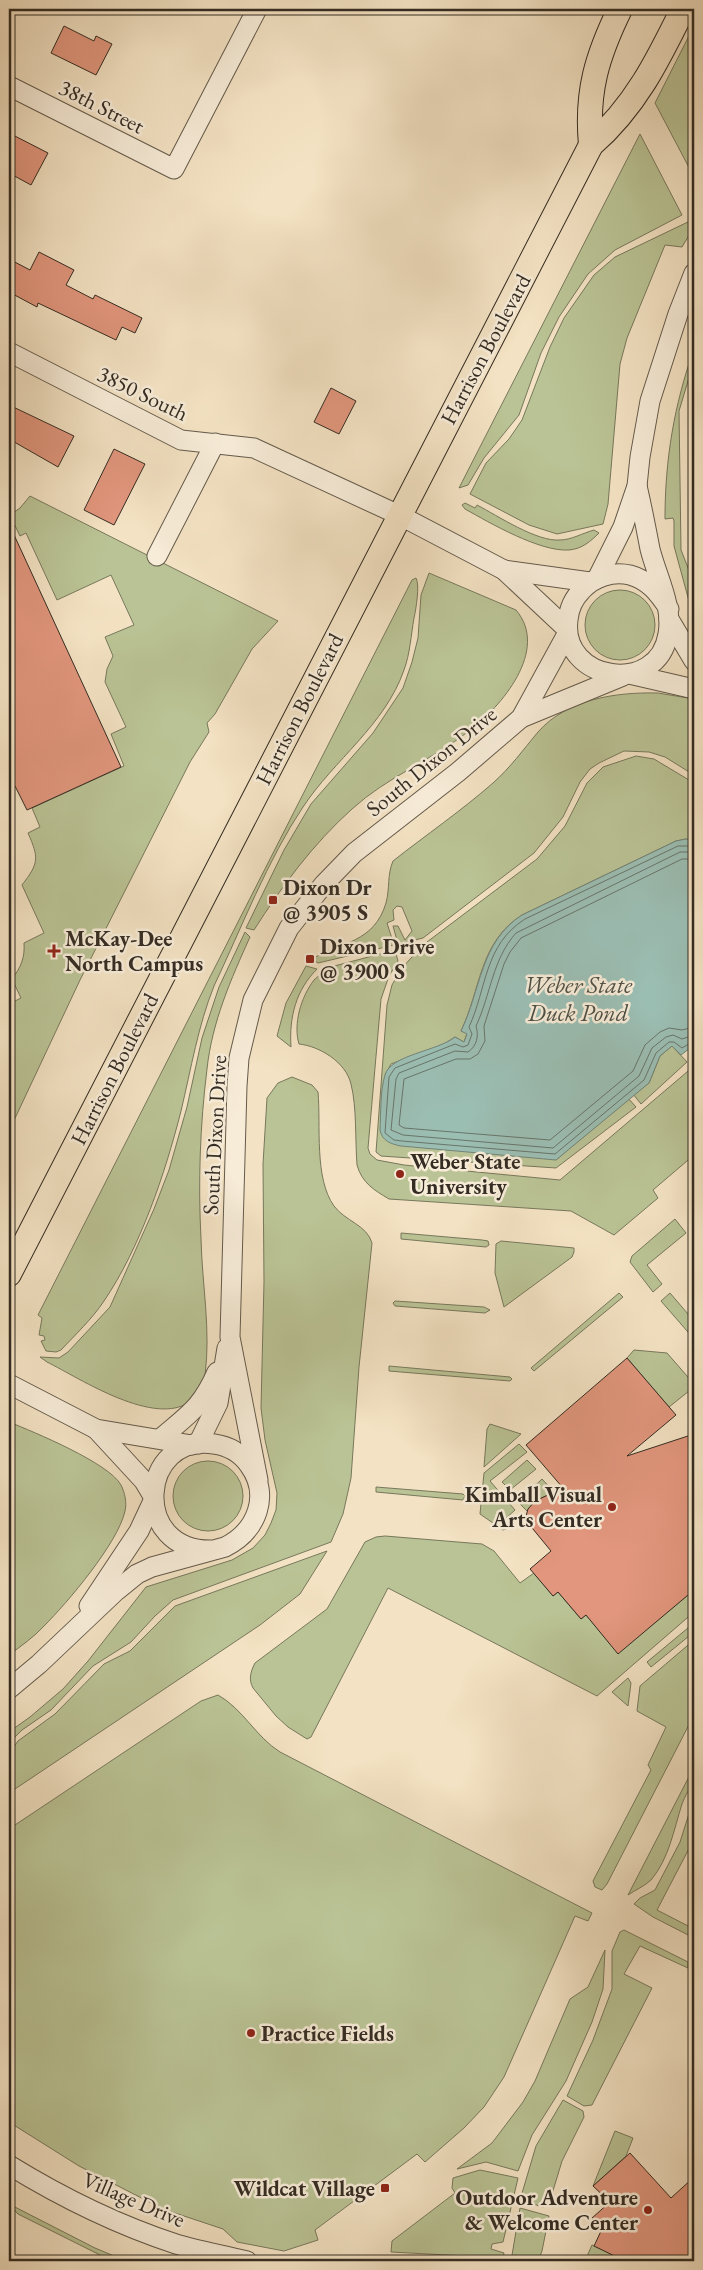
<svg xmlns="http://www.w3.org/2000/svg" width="703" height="2270" font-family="'EB Garamond',serif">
<rect width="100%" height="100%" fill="#f3e2c3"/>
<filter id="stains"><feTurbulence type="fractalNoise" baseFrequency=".004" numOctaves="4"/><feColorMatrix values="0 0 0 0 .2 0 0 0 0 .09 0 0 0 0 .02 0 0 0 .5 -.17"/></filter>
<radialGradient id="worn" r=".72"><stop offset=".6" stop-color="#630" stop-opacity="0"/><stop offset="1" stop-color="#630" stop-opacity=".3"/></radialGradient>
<g fill="#bac395" stroke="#77785c">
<polygon points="694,26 694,177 655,103"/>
<polygon points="640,134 682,215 615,250 588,274 559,317 541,353 519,415 484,458 468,485 459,488"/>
<polygon points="690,221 694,223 694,227 682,247 665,245 627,338 620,364 608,504 603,524 557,534 529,525 470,494 486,463 509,439 522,420 550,347 564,318 594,275 615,257"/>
<path d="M694,349V361L679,411L681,550L694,583V632L692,612L674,546V521L673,518L665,519C665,460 674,405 694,349Z"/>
<path d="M30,496L278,621L252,649L215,714L207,723L209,732L190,762L80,980L9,1131V1004L21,998L12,979C21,967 25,958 24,943L44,933L22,885C39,863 39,858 28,833L40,827L32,808L124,766L111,734L126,727L105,682L107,669L113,656L105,637L134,625L111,575L57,600L26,533L20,536L10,515L20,508Z"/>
<path d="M465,503L475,508L477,505C498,516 537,542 560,540C571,540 583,533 594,530L599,533C591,541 582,549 569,550C540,552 490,523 465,509L462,505Z"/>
<path d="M429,573L516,610C550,650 501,707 469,731C432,760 387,777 352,809C313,844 282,886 254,930L246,928L284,850L311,804L373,733L403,688L412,662L418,638L421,595Z"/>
<path d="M416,578C420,585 416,609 414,618C411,635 410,654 404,670C385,725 334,760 303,807C268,859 241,929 214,986C198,1026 191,1069 181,1111C165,1174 140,1248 104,1301C92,1319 76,1334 61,1350L56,1352L46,1351L41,1341L45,1340L44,1336L39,1335L42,1318L38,1315L412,580Z"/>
<circle cx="620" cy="625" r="35"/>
<path d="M658,693L694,699V775L665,757L649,752L624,751L599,763L590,769L580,782L563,817L534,853L423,938L398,944L393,926H398L405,940L412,931L402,907L397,906L393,910L394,920L387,923L394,945L318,963L312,959C341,942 374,943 386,903C390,888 387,875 393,861C426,835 461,811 493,783C510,768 523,750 538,732C567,699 616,692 658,693Z"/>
<path d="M636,756L654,759L694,783V841L686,839L676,841L522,915C479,942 481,989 461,1031L467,1033L464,1042L455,1037L444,1044L391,1064L385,1075L556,1160L628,1098L636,1107L556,1168L381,1156L376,1152L387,1005L392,985L401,969L423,945L537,859L565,826L587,783L603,767Z"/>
<path d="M245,932L250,937C231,979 212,1022 207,1069C200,1125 198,1183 201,1239C202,1284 211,1331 205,1375C204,1384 198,1396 191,1401C155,1428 81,1379 47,1362L40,1357L59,1358L68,1352L110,1307L154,1209L169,1170L187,1107L202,1038L219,987Z"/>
<path d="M395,950L398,961L389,976L381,999L368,1148L370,1154L377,1160L404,1165L560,1180L694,1066V1155L653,1190L658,1198L614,1235L571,1211L389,1199C374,1190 362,1183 357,1165C355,1139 357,1108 351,1084C346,1062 319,1046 299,1044C293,1024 301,997 314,980C318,976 322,975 323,969Z"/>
<path d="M306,966L317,969C296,990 289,1017 291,1047L277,1036L286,1003Z"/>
<polygon points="672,1046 687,1062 641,1104 633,1094 649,1083 660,1056"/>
<path d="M292,1077L312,1085L318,1092C321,1126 314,1178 334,1206C345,1221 367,1225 372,1243L359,1367L351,1478L343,1514L331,1542L173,1600L155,1616L131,1642L93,1666L51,1710L22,1730L9,1743V1732L30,1717L63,1689L88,1661L146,1587L232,1560L253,1548L265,1535L271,1523L276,1510L277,1493L265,1440L261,1408L264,1282L263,1164L267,1098L278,1083Z"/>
<polygon points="675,1219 686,1233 647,1265 662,1284 653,1292 630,1262 632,1256"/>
<polygon points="401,1233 482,1240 488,1241 489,1245 486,1247 401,1239"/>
<polygon points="501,1241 574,1248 574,1252 572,1257 504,1307 495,1273 496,1244"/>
<polygon points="619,1293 623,1297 534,1371 531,1368"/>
<polygon points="670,1293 694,1321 694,1339 661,1301"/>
<polygon points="395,1301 484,1307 490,1310 485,1313 395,1306 393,1303"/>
<polygon points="634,1350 667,1353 694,1384 694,1387 669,1407 627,1358"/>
<polygon points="389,1366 510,1377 512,1379 510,1381 389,1371"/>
<path d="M9,1422C34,1432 109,1463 121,1485C125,1493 127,1503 125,1511C118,1543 68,1602 44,1626C34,1637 21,1646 9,1655Z"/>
<polygon points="490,1424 521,1434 484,1467 487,1429"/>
<polygon points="519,1444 527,1452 490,1481 515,1510 505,1519 506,1529 503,1530 480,1514 484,1473"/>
<polygon points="527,1460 536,1469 510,1490 502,1482"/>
<circle cx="208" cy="1496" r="35"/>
<polygon points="542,1479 554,1492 535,1501 527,1511 518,1502"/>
<polygon points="376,1487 463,1494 465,1496 463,1500 376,1492"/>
<path d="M385,1536L482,1544L494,1551L520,1583L534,1573L553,1596L558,1592L581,1619L586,1615L618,1653L694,1590V1612L597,1696L388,1588L311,1737L307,1739L288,1727L276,1716L253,1688C248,1679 251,1671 255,1663L327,1609L365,1542L376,1537Z"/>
<polygon points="327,1551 300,1594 260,1625 9,1793 9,1754 18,1741 55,1714 104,1664 130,1651 175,1606"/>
<polygon points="694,1623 694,1632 651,1667 647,1662"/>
<polygon points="694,1640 694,1715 607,1884 602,1890 595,1887 593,1881 651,1770 648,1765 666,1727 637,1711 640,1686"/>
<polygon points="628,1678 631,1683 628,1706 612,1692"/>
<path d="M218,1695C243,1709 256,1737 280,1752L592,1913L588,1921L575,1916L504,2077L484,2107L464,2128L425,2162L417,2154L315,2230L318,2240L284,2251L237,2242L223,2229L163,2209L79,2166L9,2122V1829L201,1701Z"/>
<path d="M694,1767C694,1787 688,1788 682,1804C674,1829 669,1859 651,1880C645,1886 635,1890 628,1895Z"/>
<polygon points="694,1798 694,1839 657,1910 694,1929 694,1938 653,1917 634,1904 640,1898 655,1890 680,1842"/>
<polygon points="624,1930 688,1962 688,1968 640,1946 624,1974 652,1988 592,2105 584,2106 567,2096 593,2040 612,1989 612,1951 620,1932"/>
<polygon points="605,1950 603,1989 592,2022 566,2081 532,2135 518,2171 486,2162 457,2169 492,2143 523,2102 535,2081 570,1999 588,1987"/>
<polygon points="563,2100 583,2111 584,2117 562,2161 549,2204 543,2207 520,2200 536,2146"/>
<polygon points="615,2131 633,2138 626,2156 593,2186"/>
<polygon points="480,2170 518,2178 503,2242 492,2244 491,2249 504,2253 503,2258 391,2252 392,2241 455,2193 452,2188 453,2178"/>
<polygon points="9,2204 95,2248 126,2261 112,2261 18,2214"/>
<polygon points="520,2208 549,2216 542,2251 538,2261 511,2261"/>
<polygon points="592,2245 625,2261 585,2261"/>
</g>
<path fill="#9bbeb3" stroke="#728479" d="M686,839L694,841V1045L681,1055L672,1046L660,1056L649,1083L556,1160L401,1146C391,1144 382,1141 380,1130C381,1113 380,1091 385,1075C390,1055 438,1051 455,1037L464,1042L467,1034L461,1031C481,990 480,942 522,915L676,841Z"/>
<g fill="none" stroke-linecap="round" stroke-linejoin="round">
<g stroke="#68756b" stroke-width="1">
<path d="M694,846H678L525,919C484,945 487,988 469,1027L472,1034L468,1045L463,1047L455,1044L395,1068L389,1077L385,1133L394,1140L402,1141L555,1154L644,1080L656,1053L669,1042H674L682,1048L694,1041"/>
<path d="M694,852H680L516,933C492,960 491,994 476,1026C479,1036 477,1046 468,1052L455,1051L399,1073L396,1079L391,1130L403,1135L553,1148L639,1076L652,1048L666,1037L673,1035L682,1039L694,1035"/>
<polyline points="694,859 682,859 521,938 510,952 504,964 484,1026 485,1041 478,1054 470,1059 456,1059 404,1079 399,1125 404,1128 550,1140 633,1071 645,1045 660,1032 669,1028 682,1030 694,1027"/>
</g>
</g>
<g fill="#e1967d" stroke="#342c23">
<polygon points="64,26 94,41 96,36 112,44 96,75 51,53"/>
<polygon points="9,133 48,153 31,185 9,173"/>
<polygon points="39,252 74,270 66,285 93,299 95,295 142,318 135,333 122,327 116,340 38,303 37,307 9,292 9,259 30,270"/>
<polygon points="331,388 356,401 339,434 314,422"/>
<polygon points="9,405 74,436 58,467 9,439"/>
<polygon points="114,449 145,464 114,525 84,510"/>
<polygon points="9,524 121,767 27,810 15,786 9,789"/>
<polygon points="627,1358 676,1415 627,1456 694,1434 694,1590 618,1654 586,1615 581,1619 558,1592 553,1596 530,1569 551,1551 528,1523 526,1516 528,1509 535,1501 563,1488 526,1445"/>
<polygon points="630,2153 671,2198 694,2177 694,2261 625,2261 594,2246 602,2229 592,2218 610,2202 593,2186"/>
</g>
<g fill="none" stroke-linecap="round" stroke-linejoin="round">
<defs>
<g id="minor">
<polyline points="9,86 174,169 257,9"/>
<polyline points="9,352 181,440 254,448 399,515 504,570 567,629"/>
<path d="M637,486C642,507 646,528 650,549C657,577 673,605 668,634C658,697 560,681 568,620C569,608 574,598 582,590C594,577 612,571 630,575C649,580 659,594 669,609"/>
<polyline points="157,556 215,443"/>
<polyline points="504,570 590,582"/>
<polyline points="598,577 623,527 637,486 640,457 650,401 678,314 694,273"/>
<polyline points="669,619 694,661"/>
<polyline points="629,674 694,689"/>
<polyline points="521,718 623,676"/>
<polyline points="9,1384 96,1429 192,1445"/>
<polyline points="96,1429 144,1481 153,1496"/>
<path d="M161,1438C189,1414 202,1407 217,1372"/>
<polyline points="198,1444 218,1403 227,1348"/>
<polyline points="258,1480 230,1337 237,1086 239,1058 253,1000 289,928 324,884 354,853 458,772 521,718 567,634"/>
<polyline points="89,1606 139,1531 153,1501"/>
<path d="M9,1689L39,1664L116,1591L137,1574L152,1567L225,1547C257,1531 271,1495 249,1465C241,1453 228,1446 214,1444C139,1432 129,1554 214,1550"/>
<path d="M9,2165C61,2197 118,2225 176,2244C199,2251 224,2255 247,2261"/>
</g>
<g id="major">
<path d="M591,145C586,92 597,56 620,9"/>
<path d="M9,1274L591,145C635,107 658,60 683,9"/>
</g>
</defs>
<use href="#minor" stroke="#645a4b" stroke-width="21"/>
<use href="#major" stroke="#342c23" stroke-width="26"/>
<use href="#minor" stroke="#f7ecd8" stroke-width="19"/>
<use href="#major" stroke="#f3e2c3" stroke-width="24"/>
</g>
<g fill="#8f2418" stroke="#f7ecd8" stroke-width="2">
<rect x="268" y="895" width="10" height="10" rx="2.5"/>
<path d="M51.5 943.5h5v5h5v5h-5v5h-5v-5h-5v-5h5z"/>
<rect x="305" y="954" width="10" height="10" rx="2.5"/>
<circle cx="400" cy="1174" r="5"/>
<circle cx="612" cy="1507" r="5"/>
<circle cx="251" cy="2033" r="5"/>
<rect x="380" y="2183" width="10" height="10" rx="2.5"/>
<circle cx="648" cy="2210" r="5"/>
</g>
<g text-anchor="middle" stroke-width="5" stroke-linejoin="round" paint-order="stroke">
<g font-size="22" fill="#342c23" stroke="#f7ecd8">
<text transform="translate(102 106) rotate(27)" y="8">38th Street</text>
<text transform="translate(485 349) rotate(-62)" y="8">Harrison Boulevard</text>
<text transform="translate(143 393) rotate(26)" y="8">3850 South</text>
<text transform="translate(299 709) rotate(-63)" y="8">Harrison Boulevard</text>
<text transform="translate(431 761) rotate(-39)" y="8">South Dixon Drive</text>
<text transform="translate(114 1069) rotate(-63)" y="8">Harrison Boulevard</text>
<text transform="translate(214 1135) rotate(-87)" y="8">South Dixon Drive</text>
<text transform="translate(134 2199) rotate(23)" y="8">Village Drive</text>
</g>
<g font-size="22" font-weight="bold" fill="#342c23" stroke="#f7ecd8" text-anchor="start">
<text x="283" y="895">Dixon Dr<tspan x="283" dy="25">@ 3905 S</tspan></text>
<text x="65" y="946">McKay-Dee<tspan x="65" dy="25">North Campus</tspan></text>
<text x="320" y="954">Dixon Drive<tspan x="320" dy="25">@ 3900 S</tspan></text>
<text x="410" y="1169">Weber State<tspan x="410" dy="25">University</tspan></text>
<text x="602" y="1502" text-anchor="end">Kimball Visual<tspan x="602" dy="25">Arts Center</tspan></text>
<text x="261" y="2041">Practice Fields</text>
<text x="375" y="2196" text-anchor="end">Wildcat Village</text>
<text x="638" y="2205" text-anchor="end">Outdoor Adventure<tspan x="638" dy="25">&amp; Welcome Center</tspan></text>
</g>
<g font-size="24" font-style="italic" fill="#4e5047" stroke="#f7ecd8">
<text x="578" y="993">Weber State<tspan x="578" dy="28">Duck Pond</tspan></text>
</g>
</g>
<rect width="703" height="2270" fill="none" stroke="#f3e2c3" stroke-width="30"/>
<rect x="10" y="10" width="683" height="2250" fill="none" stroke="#342c23" stroke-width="2.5"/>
<rect x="15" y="15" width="673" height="2240" fill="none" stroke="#342c23"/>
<rect width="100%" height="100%" filter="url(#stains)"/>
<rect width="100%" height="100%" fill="url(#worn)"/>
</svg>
